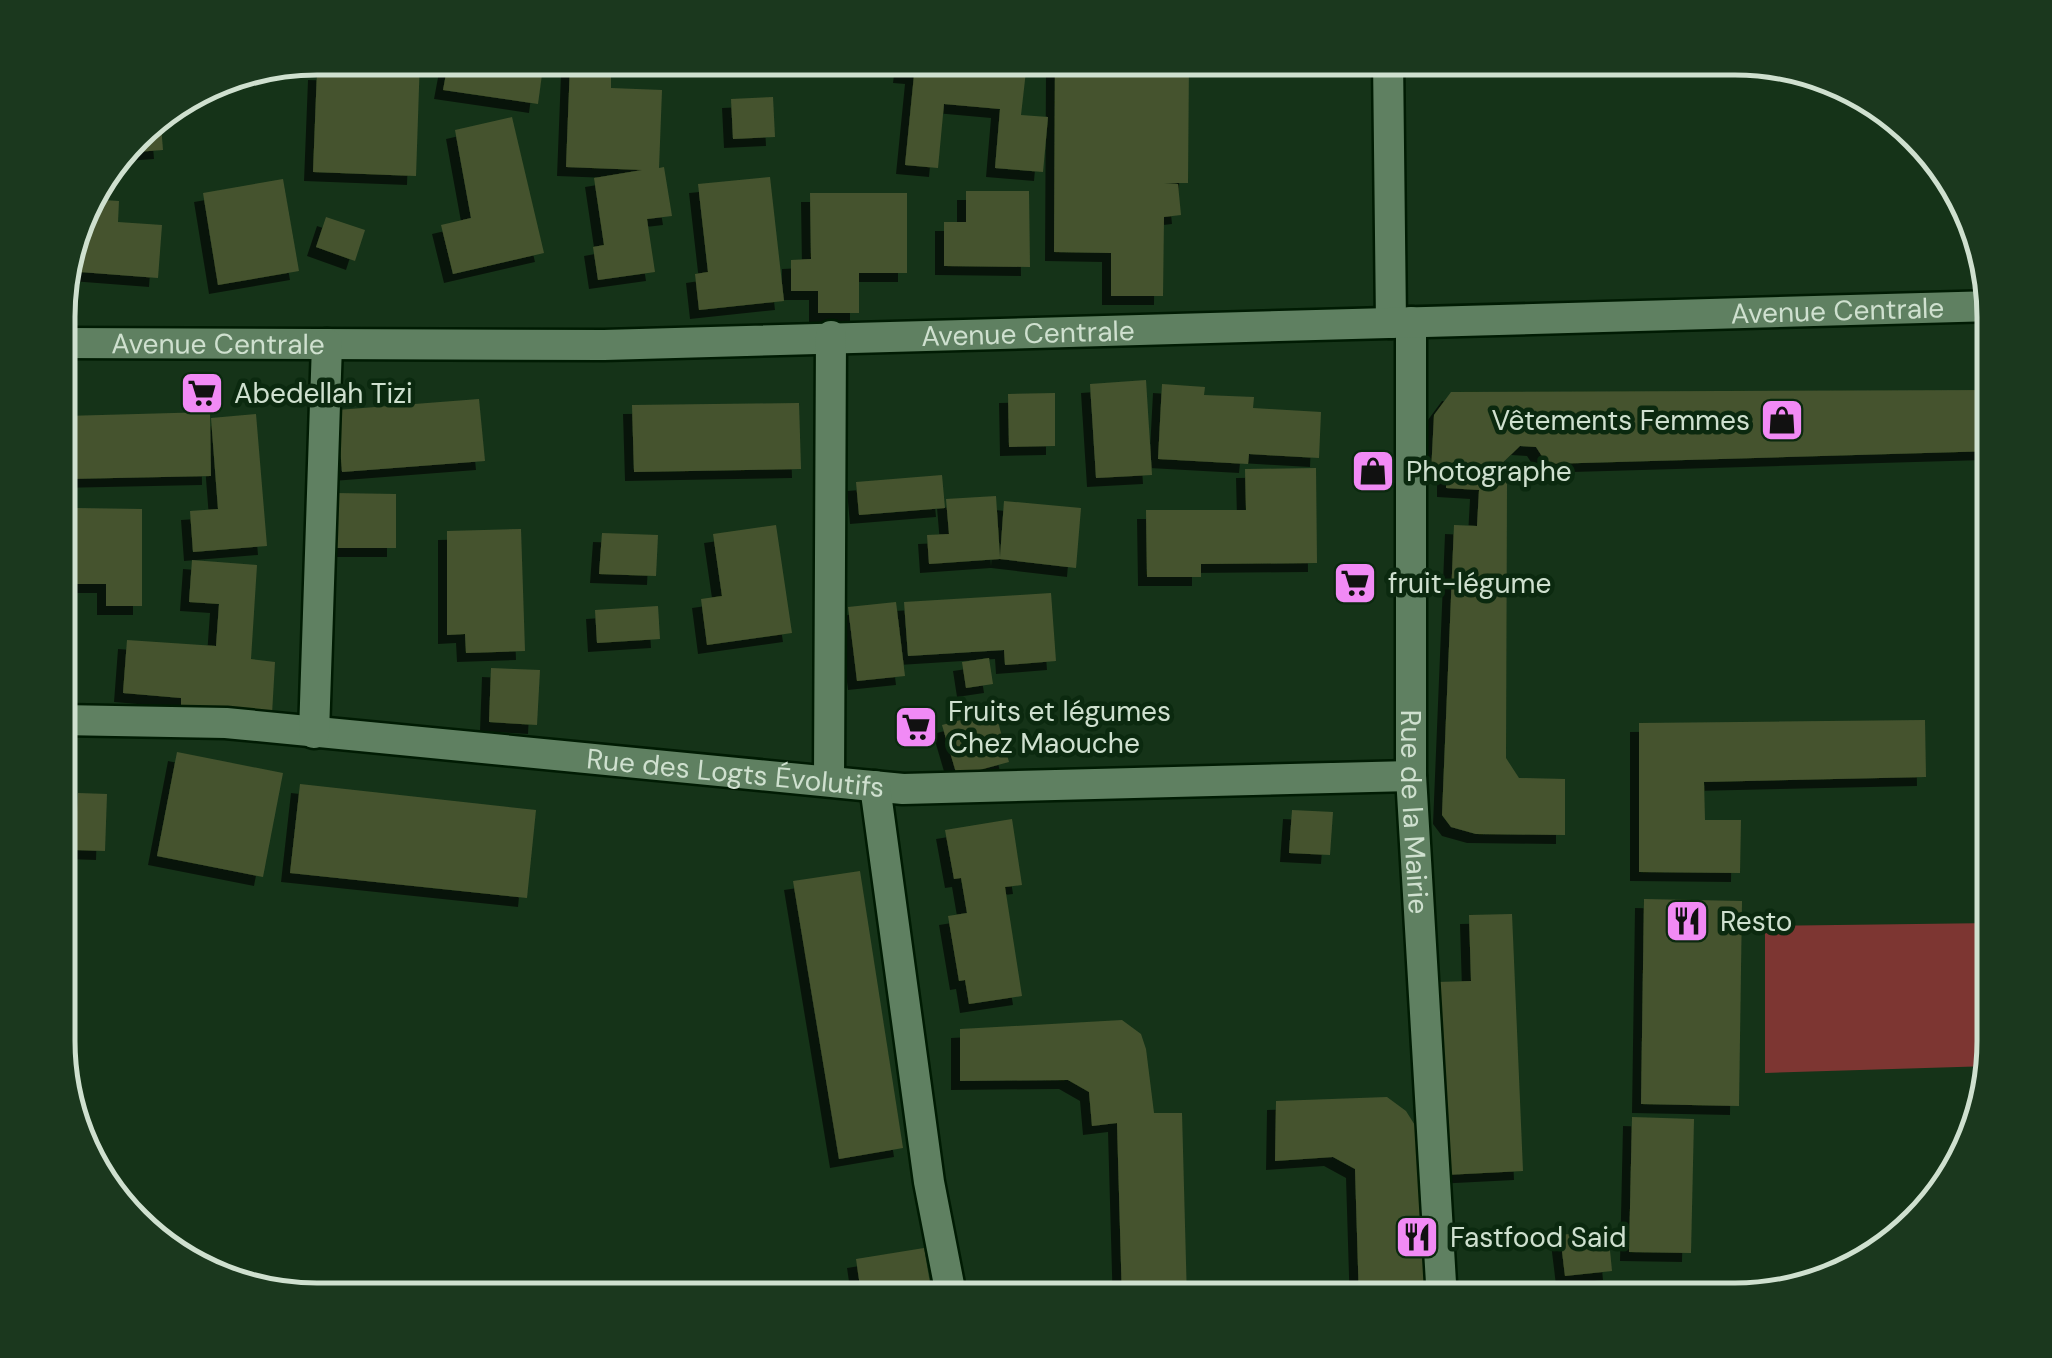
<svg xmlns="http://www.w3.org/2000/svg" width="2052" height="1358" font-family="'DM Sans',sans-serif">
<defs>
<filter id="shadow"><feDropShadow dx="-9" dy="9" stdDeviation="0" flood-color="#0009"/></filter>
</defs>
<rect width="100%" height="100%" fill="#153318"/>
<g fill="#7d3632">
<path d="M 1984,563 L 1994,563 L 1994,846 L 1982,846 Z"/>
<path d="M 1994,923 L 1991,1066 L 1765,1073 L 1765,926 Z"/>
</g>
<g fill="#45532e" filter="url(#shadow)">
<path d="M 357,58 L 420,58 L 416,176 L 313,172 L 317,71 L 357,72 Z"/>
<path d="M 449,58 L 543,67 L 538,104 L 443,90 Z"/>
<path d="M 904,58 L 992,58 L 991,68 L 1026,71 L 1021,115 L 1048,117 L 1043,172 L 995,168 L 1000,109 L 944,104 L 938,168 L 905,165 L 914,75 L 902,74 Z"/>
<path d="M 1055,58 L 1189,58 L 1188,183 L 1164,183 L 1178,184 L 1181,215 L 1164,217 L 1163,296 L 1111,296 L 1111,253 L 1054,252 Z"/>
<path d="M 570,65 L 611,67 L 611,88 L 662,90 L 659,168 L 664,167 L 672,216 L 647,219 L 655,272 L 598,280 L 593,247 L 604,245 L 594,178 L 642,170 L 566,167 Z"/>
<path d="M 773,97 L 775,137 L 733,139 L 731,99 Z"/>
<path d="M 160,113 L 163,150 L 122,153 L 145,122 Z"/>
<path d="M 512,117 L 544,253 L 453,274 L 441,225 L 471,218 L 455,130 Z"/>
<path d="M 770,177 L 784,301 L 699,310 L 695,274 L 708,272 L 698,184 Z"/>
<path d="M 283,179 L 299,271 L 218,285 L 203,193 Z"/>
<path d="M 966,191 L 1029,191 L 1030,267 L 944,266 L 944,222 L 966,222 Z"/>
<path d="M 810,193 L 907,193 L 907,273 L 859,273 L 859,313 L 818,313 L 818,291 L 791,291 L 791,260 L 811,259 Z"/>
<path d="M 87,199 L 119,201 L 118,222 L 162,225 L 158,278 L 80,272 L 84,226 L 77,226 Z"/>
<path d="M 326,217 L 365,230 L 355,261 L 316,247 Z"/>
<path d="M 1146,380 L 1152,475 L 1096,478 L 1090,384 Z"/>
<path d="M 1162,384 L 1205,387 L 1204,395 L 1254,397 L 1253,408 L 1321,412 L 1319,458 L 1249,454 L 1248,464 L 1158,459 Z"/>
<path d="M 1994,390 L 1994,451 L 1547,464 L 1536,447 L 1520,446 L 1494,471 L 1507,484 L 1506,758 L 1519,778 L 1565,779 L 1565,835 L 1476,834 L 1451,827 L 1442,815 L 1454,525 L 1477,526 L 1479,490 L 1446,488 L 1446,474 L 1431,473 L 1434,415 L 1451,392 Z"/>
<path d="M 1055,393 L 1055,446 L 1009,447 L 1008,394 Z"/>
<path d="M 479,399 L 485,461 L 342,472 L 337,410 Z"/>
<path d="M 799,403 L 801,469 L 634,472 L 632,405 Z"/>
<path d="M 210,412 L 211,476 L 67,479 L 65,416 Z"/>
<path d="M 256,414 L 267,546 L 193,552 L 190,511 L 218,509 L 211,418 Z"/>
<path d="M 1316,468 L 1317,563 L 1201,564 L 1201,577 L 1147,577 L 1146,510 L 1246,510 L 1245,469 Z"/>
<path d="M 942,475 L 945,508 L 859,515 L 856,482 Z"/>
<path d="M 334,493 L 396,494 L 396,548 L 335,548 Z"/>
<path d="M 996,496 L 1000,557 L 1004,501 L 1081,508 L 1076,568 L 1000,559 L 929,564 L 927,535 L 949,534 L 946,499 Z"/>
<path d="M 75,508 L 142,509 L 142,606 L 106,606 L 106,584 L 75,584 Z"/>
<path d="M 776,525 L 792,633 L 707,645 L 701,599 L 722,596 L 713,534 Z"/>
<path d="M 521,529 L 525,651 L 466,653 L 465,634 L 447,635 L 447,531 Z"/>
<path d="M 602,533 L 658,535 L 656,576 L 599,574 Z"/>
<path d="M 192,560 L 257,565 L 251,659 L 275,662 L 272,714 L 181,707 L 181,698 L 123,693 L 127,640 L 216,646 L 219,604 L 189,602 Z"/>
<path d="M 1051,593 L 1056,661 L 1005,665 L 1004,650 L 908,656 L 904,602 Z"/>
<path d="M 896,602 L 905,676 L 857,681 L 848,607 Z"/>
<path d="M 658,606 L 660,639 L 597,643 L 595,610 Z"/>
<path d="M 989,658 L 993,684 L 966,688 L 962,662 Z"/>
<path d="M 491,668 L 540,670 L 537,725 L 489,722 Z"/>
<path d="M 995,711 L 1009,762 L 957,776 L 942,725 Z"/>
<path d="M 1925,720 L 1926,777 L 1704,782 L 1705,820 L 1741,820 L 1740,873 L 1639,872 L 1639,723 Z"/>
<path d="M 177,752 L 283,773 L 263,877 L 157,856 Z"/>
<path d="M 300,784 L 536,810 L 527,898 L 290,873 Z"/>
<path d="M 78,793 L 107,794 L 105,851 L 75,850 Z"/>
<path d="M 1292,810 L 1333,812 L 1330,855 L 1289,853 Z"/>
<path d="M 1012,819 L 1022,885 L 1005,887 L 1022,996 L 969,1004 L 965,980 L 959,981 L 948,916 L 967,913 L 961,878 L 954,879 L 945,830 Z"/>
<path d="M 860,871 L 903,1148 L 839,1159 L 793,881 Z"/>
<path d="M 1644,899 L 1742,901 L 1739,1106 L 1641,1104 Z"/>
<path d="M 1512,914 L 1523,1171 L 1445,1175 L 1437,982 L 1471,981 L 1469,915 Z"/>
<path d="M 1122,1020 L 1141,1034 L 1146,1049 L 1154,1113 L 1182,1113 L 1187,1300 L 1122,1300 L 1117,1123 L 1092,1126 L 1089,1092 L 1068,1080 L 960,1081 L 960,1029 Z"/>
<path d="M 1387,1097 L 1406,1111 L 1423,1138 L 1427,1300 L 1359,1300 L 1355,1169 L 1333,1157 L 1275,1161 L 1276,1101 Z"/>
<path d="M 1632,1117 L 1694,1119 L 1691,1253 L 1629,1252 Z"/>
<path d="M 1608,1230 L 1612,1271 L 1565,1276 L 1560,1235 Z"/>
<path d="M 924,1248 L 933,1300 L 862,1300 L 856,1259 Z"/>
<path d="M 1735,1286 L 1794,1286 L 1794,1287 L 1735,1300 Z"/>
</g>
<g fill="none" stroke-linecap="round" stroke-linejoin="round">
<g stroke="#001b03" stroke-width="35">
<g id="minor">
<path d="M 1388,58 L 1391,323"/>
<path id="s1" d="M 1411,322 L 1411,776 L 1442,1300"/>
<path id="s2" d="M 60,343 L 604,345 L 1994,306"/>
<path id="s3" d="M 60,720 L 226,723 L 903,789 L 1411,776"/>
<path d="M 314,733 L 327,344"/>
<path d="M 829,780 L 831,336"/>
<path d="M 875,786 L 929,1182 L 952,1300"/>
</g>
</g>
<use href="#minor" stroke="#5f8061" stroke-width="30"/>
</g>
<defs>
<g id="supermarket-square" transform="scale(2.25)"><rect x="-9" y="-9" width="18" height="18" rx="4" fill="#f18af5" stroke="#0b290f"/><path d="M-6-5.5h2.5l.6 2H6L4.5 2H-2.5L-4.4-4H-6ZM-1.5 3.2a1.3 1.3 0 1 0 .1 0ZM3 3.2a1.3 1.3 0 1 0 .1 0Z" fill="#111"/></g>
<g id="shop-square" transform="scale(2.25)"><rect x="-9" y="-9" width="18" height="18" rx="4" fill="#f18af5" stroke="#0b290f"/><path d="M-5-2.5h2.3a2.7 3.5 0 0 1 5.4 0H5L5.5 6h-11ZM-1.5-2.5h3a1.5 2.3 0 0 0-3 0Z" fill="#111"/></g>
<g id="restaurant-square" transform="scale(2.25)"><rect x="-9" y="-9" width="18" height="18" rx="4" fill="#f18af5" stroke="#0b290f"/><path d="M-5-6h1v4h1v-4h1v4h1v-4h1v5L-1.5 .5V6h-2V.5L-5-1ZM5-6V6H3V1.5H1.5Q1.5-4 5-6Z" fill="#111"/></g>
</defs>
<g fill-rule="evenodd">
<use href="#supermarket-square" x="202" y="393"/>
<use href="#shop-square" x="1782" y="420"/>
<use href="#shop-square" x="1373" y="471"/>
<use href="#supermarket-square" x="1355" y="583"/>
<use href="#supermarket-square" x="916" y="727"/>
<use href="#restaurant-square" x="1687" y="921"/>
<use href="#restaurant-square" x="1417" y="1237"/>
</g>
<g text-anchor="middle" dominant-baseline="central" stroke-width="9" stroke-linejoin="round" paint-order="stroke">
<g font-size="28" fill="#cfe0cf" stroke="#0b290f">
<text stroke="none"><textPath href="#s2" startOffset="1778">Avenue Centrale</textPath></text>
<text stroke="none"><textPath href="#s2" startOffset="968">Avenue Centrale</textPath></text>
<text stroke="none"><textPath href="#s2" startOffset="158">Avenue Centrale</textPath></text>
<text stroke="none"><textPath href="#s3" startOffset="678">Rue des Logts Évolutifs</textPath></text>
<text stroke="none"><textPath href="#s1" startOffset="490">Rue de la Mairie</textPath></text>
</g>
<g font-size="28" fill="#cfe0cf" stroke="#0b290f" text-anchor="start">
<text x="234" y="393">Abedellah Tizi</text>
<text x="1750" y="420" text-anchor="end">Vêtements Femmes</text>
<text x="1406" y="471">Photographe</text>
<text x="1388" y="583">fruit-légume</text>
<text x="948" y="711">Fruits et légumes<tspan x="948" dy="32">Chez Maouche</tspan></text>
<text x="1720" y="921">Resto</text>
<text x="1450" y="1237">Fastfood Said</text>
</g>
</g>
<path d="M0 0H2052V1358H0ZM317 75H1735A242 242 0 0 1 1977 317V1041A242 242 0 0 1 1735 1283H317A242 242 0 0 1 75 1041V317A242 242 0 0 1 317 75Z" fill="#1b381e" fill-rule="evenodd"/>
<path fill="none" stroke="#cfe0cf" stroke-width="5" d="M317 75H1735A242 242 0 0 1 1977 317V1041A242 242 0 0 1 1735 1283H317A242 242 0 0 1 75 1041V317A242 242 0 0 1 317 75Z"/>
</svg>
